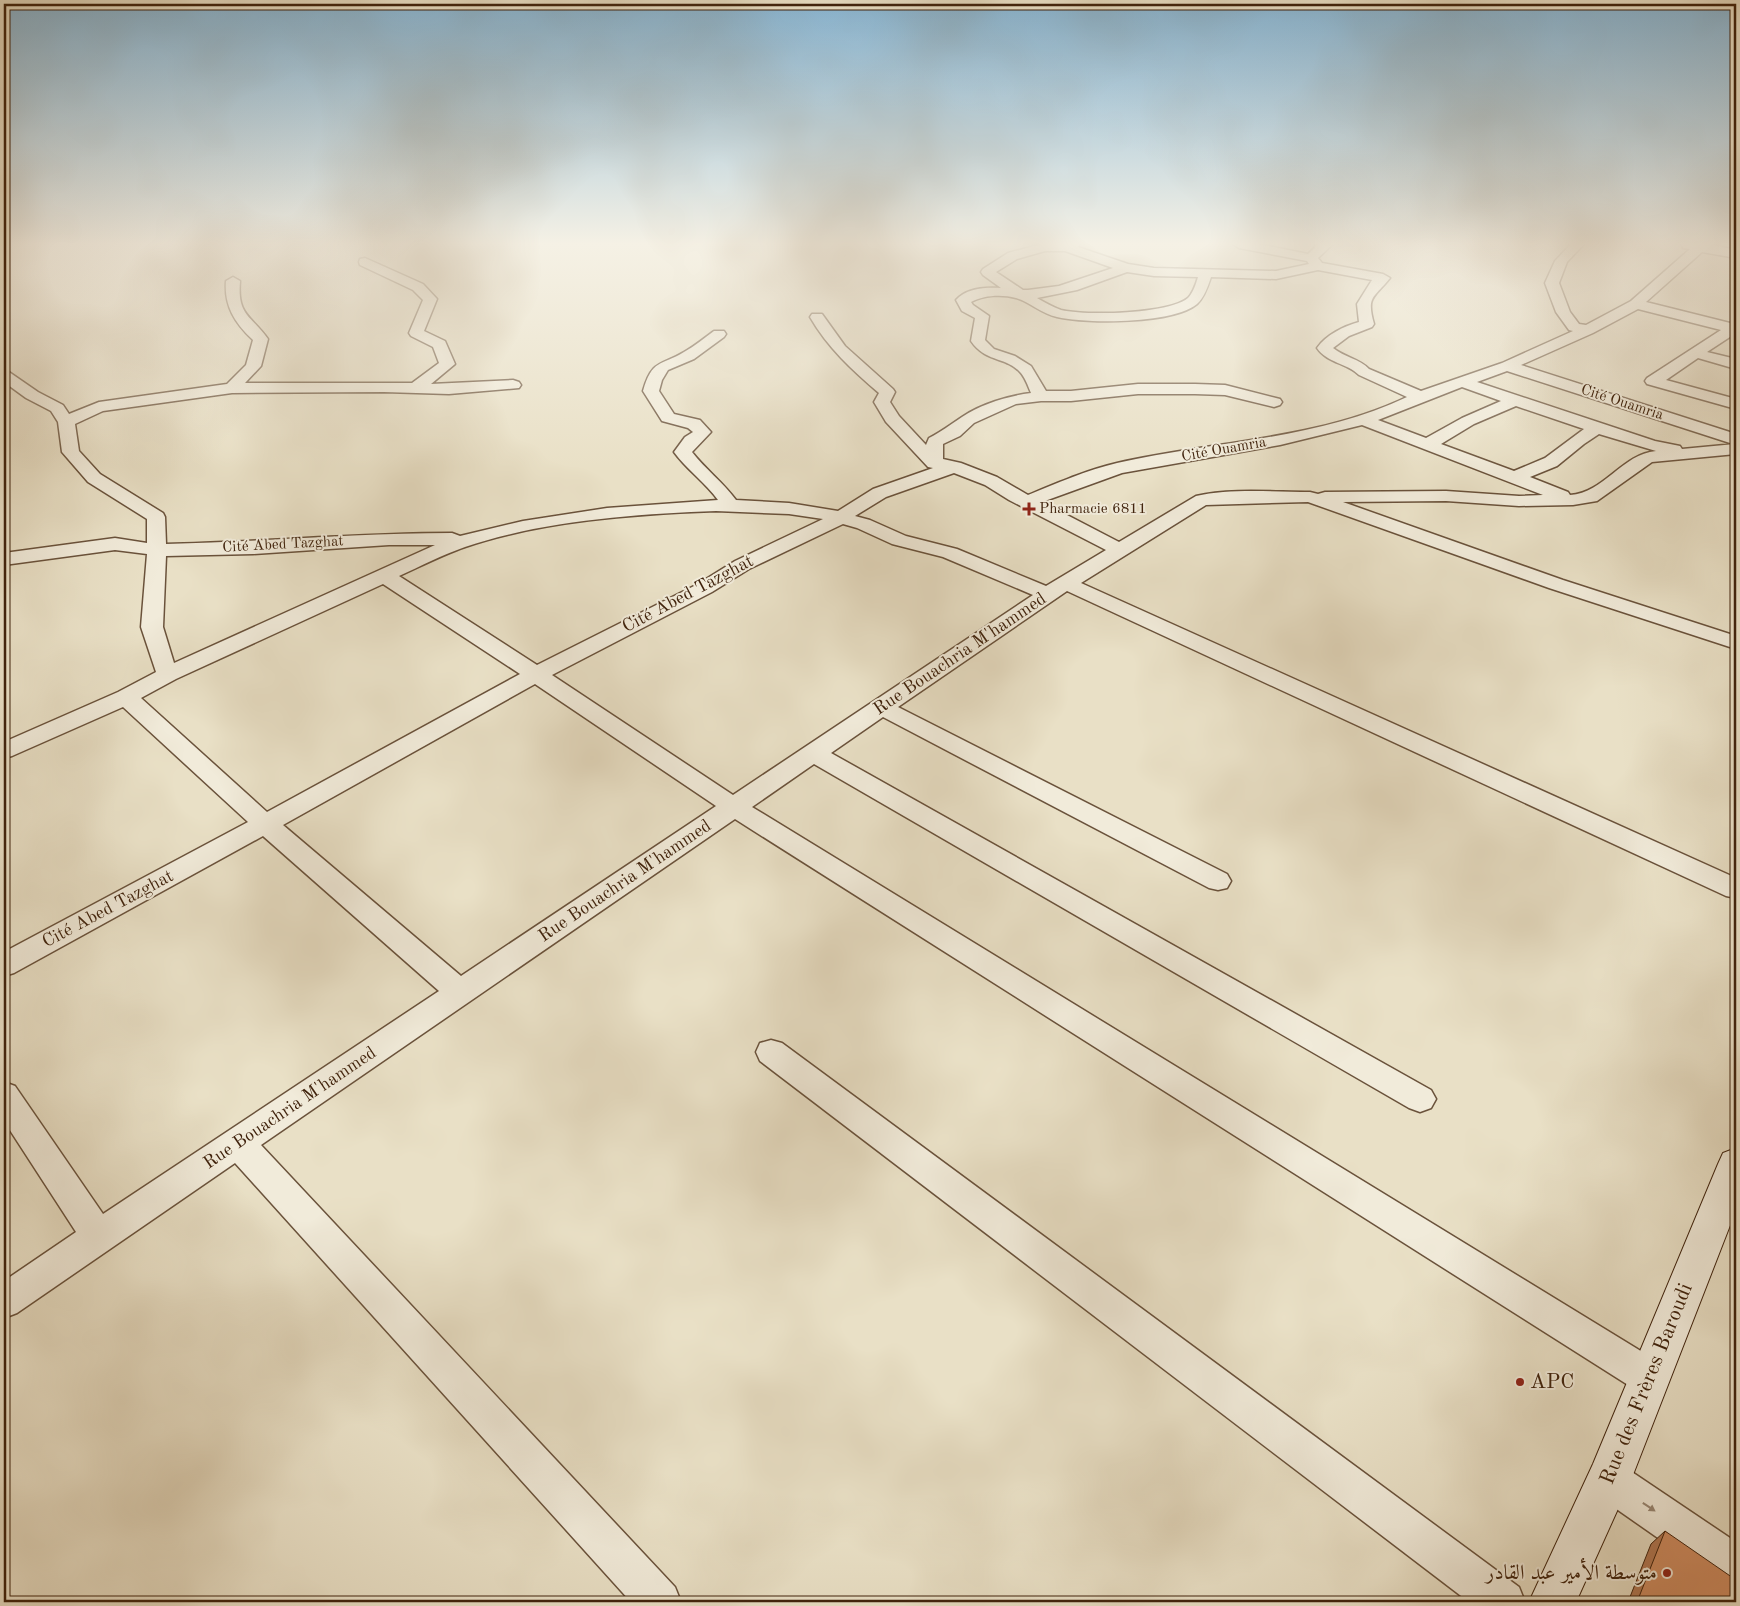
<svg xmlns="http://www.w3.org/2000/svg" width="1740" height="1606" font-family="'Old Standard TT',Amiri,serif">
<rect width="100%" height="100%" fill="#e9e0c6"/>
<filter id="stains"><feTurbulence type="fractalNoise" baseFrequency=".004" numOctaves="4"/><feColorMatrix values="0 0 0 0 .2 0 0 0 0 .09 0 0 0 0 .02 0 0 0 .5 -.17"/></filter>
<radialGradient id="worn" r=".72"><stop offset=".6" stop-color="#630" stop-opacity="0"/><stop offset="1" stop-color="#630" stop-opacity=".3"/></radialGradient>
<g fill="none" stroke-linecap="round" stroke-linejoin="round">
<g stroke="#6a523b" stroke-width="3">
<g id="street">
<path d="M 1042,244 L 1079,244 L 1078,247 L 1128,264 L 1154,268 L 1276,271 L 1309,264 L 1307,261 L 1239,248 L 1233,244 L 1259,244 L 1308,254 L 1318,244 L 1333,244 L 1318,258 L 1322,263 L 1383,274 L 1390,278 C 1374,298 1366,296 1374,324 L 1372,327 L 1349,336 L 1333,348 C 1344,357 1360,359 1369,369 L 1421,391 L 1502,363 L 1573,331 L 1569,330 L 1556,312 L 1545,283 L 1555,261 L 1571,244 L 1584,244 L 1567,262 L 1559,283 L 1570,312 L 1579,324 L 1586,325 L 1631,301 L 1690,249 L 1683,248 L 1681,244 L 1709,244 L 1736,250 L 1736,258 L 1702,252 L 1646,302 L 1730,323 L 1736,322 L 1736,333 L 1707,352 L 1736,359 L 1736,369 L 1698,358 L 1666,380 L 1736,399 L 1736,409 L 1647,384 L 1645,381 L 1647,378 L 1721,330 L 1638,309 L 1593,333 L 1521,365 L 1736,434 L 1736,454 L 1652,462 L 1597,501 L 1573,505 L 1519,506 L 1446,501 L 1343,502 L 1563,580 L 1736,636 L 1736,649 L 1549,588 L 1308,502 L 1206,505 L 1081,583 L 1736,878 L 1736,898 L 1726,896 L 1067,591 L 898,707 L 1227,874 L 1231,881 L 1227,888 L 1218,890 L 1209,888 L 883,717 L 831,753 L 1431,1090 L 1436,1099 L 1431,1108 L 1420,1112 L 1409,1108 L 814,764 L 752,807 L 1662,1364 L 1668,1377 L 1662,1390 L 1649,1396 L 1636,1390 L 735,819 L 261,1145 L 675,1587 L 681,1602 L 631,1602 L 235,1163 L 17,1313 L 4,1318 L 4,1281 L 76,1232 L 4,1121 L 4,1082 L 15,1086 L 103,1214 L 439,991 L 263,836 L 14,973 L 4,976 L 4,952 L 248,822 L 123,707 L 12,756 L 4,758 L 4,742 L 118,692 L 156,672 L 141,627 L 147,554 L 115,550 L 4,565 L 4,553 L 115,538 L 147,543 L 147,519 L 88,482 L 62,452 L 58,422 L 51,411 L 26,398 L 4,382 L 4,370 L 9,372 L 38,392 L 63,405 L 69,414 L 99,402 L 227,384 L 246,365 L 253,340 C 235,323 224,306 226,281 L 233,277 L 240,281 C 237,316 251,315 268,339 L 261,366 L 245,383 L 412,383 L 439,363 L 433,347 L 411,336 L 409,333 L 423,300 L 413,290 L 360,265 L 359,262 L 360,259 L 365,258 L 423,284 L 437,299 L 424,331 L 445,341 L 455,364 L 431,384 L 513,380 L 519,382 L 521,385 L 519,388 L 449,394 L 384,392 L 232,393 L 103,411 L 75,424 L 79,451 L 100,474 L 163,513 L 165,517 L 166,544 C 262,542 357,533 452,533 L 460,536 L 523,521 L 607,508 L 718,500 C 705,482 687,470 674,452 L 685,437 L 693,432 L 688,428 L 662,421 L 643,391 C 652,359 661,366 684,352 C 695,346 704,338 714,331 L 724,331 L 726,334 L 724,337 L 694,359 L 668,370 L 662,380 L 659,391 L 674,414 L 700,420 L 711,432 L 692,452 C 706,470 722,481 736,500 L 789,503 L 838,511 L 873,489 L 933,468 L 928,467 L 886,422 L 874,402 L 879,393 C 852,370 828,348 810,317 L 812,314 L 822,314 L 845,346 L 893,389 L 895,392 L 890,402 L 899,416 L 926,445 L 929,438 C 941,432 950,425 962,417 C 981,404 1008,396 1031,393 C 1028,386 1025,377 1020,372 C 1005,356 986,363 971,341 L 975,318 L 962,311 L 956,300 C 966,288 987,287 1001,288 L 983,275 L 981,272 L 983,269 L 1008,253 ZM 1045,251 L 1065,251 L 1113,268 L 1059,286 L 1028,290 L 1023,290 L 996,272 L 1017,259 ZM 1318,270 L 1372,280 L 1357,304 L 1359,322 C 1344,326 1326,335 1317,348 C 1327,363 1347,363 1359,375 L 1407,397 C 1317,440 1213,441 1117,463 C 1087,470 1057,483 1028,495 L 997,477 L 961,463 L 943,459 L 943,444 L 960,436 L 974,423 L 1016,404 L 1041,401 L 1071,401 L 1138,394 L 1195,394 L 1225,395 L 1274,407 L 1280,405 L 1282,402 L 1280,399 L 1225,385 L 1195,384 L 1138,384 L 1071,391 L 1046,391 L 1031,366 L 1015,356 L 994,349 L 985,340 L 989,316 L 973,305 L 971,302 C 984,295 1002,294 1016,298 C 1030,302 1042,314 1057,317 C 1087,324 1173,324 1197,304 C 1204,298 1208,286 1211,277 L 1276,279 ZM 1127,272 L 1154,276 L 1198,277 C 1196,284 1193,293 1188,298 C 1169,314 1086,316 1061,310 C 1053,307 1044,302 1037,298 L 1077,290 ZM 1507,371 L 1730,443 L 1735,444 L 1682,449 L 1680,446 L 1655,441 L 1477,382 ZM 1462,387 L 1501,401 L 1462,418 L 1426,438 L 1378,420 ZM 1516,406 L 1584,429 L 1545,458 L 1514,471 L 1441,444 L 1474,424 ZM 1362,425 L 1543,495 L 1519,496 L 1446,491 L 1325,492 L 1318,494 L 1310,492 C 1274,492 1230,488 1196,496 L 1119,542 L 1042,502 L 1122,473 L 1280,445 ZM 1599,434 L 1656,451 C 1622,454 1604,493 1570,495 L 1568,492 L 1530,477 L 1557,466 L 1584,444 ZM 954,473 L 985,485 L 1009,500 L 1106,550 L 1046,586 L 957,549 L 906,536 L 870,520 L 855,516 L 886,497 ZM 716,511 L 789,514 L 823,519 L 735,561 L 698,584 L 537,665 L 399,576 C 421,566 442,555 465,547 C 541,521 635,514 716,511 ZM 843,524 L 857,528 L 892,544 L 943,557 L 1033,595 L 733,795 L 552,675 L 712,592 L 749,569 ZM 389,545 L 435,545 L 174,663 L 163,627 L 166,556 L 253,554 ZM 383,584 L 520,674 L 267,812 L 141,698 L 176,679 ZM 535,684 L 716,806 L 461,976 L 283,825 Z"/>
<path d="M 771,1040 L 782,1043 L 1519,1587 L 1525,1602 L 1469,1602 L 760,1061 L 756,1052 L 760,1043 Z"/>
<path d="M 1609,1460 L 1623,1466 L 1736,1542 L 1736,1588 L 1721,1582 L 1595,1494 L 1589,1480 L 1595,1466 Z"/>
</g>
</g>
<g stroke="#40230d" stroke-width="2">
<path id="secondary" d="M 1736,1148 L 1736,1210 L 1631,1480 L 1576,1602 L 1529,1602 L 1593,1464 L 1718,1164 L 1723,1153 Z"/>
</g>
<use href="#street" fill="#f1ebda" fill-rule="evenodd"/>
<use href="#secondary" fill="#f1ebda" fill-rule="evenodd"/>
</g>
<path fill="#b27853" stroke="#40230d" d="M 1665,1531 L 1736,1602 L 1628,1602 L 1651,1544 Z"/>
<path fill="#cf8c61" stroke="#40230d" d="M 1665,1531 L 1736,1580 L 1736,1602 L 1637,1602 Z"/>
<defs><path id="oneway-solid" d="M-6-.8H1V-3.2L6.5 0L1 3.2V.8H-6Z" transform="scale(1.25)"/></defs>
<use fill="#988774" href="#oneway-solid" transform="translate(1649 1507) rotate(34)"/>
<linearGradient id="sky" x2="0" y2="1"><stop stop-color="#88b7d6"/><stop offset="0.52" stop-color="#f5f1e5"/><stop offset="1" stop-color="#f5f1e5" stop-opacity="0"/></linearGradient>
<rect width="1740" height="469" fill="url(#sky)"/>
<g fill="#8f2418" stroke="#f1ebda" stroke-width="2">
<path d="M1026.5 501.5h5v5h5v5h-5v5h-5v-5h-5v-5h5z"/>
<circle cx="1520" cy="1382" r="5"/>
<circle cx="1667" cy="1573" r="5"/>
</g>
<g text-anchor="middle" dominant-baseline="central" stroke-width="4" stroke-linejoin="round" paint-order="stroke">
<g font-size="15" fill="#40230d" stroke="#f1ebda">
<text transform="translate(1622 403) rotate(18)">Cité Ouamria</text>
<text transform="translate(1224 450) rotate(-10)">Cité Ouamria</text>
<text transform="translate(283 545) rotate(-3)">Cité Abed Tazghat</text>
</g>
<g font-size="15" fill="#40230d" stroke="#f1ebda" text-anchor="start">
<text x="1039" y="509">Pharmacie 6811</text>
</g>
<g font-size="18" fill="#40230d" stroke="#f1ebda">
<text transform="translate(688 594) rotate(-28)">Cité Abed Tazghat</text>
<text transform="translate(960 654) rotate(-34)">Rue Bouachria M'hammed</text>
<text transform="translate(625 881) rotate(-34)">Rue Bouachria M'hammed</text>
<text transform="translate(108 909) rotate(-28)">Cité Abed Tazghat</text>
<text transform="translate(290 1108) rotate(-34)">Rue Bouachria M'hammed</text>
</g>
<g font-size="21" fill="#40230d" stroke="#f1ebda" text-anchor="start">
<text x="1530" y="1382">APC</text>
<text x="1657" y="1573" text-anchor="end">متوسطة الأمير عبد القادر</text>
</g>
<g font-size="21" fill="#40230d" stroke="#f1ebda">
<text transform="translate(1647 1384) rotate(-68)">Rue des Frères Baroudi</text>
</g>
</g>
<rect width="1740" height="1606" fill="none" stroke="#e9e0c6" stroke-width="20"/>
<rect x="5" y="5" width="1730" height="1596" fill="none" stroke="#40230d" stroke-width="2.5"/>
<rect x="10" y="10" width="1720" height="1586" fill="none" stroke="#40230d"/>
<rect width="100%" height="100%" filter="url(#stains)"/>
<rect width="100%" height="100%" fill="url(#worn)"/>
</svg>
